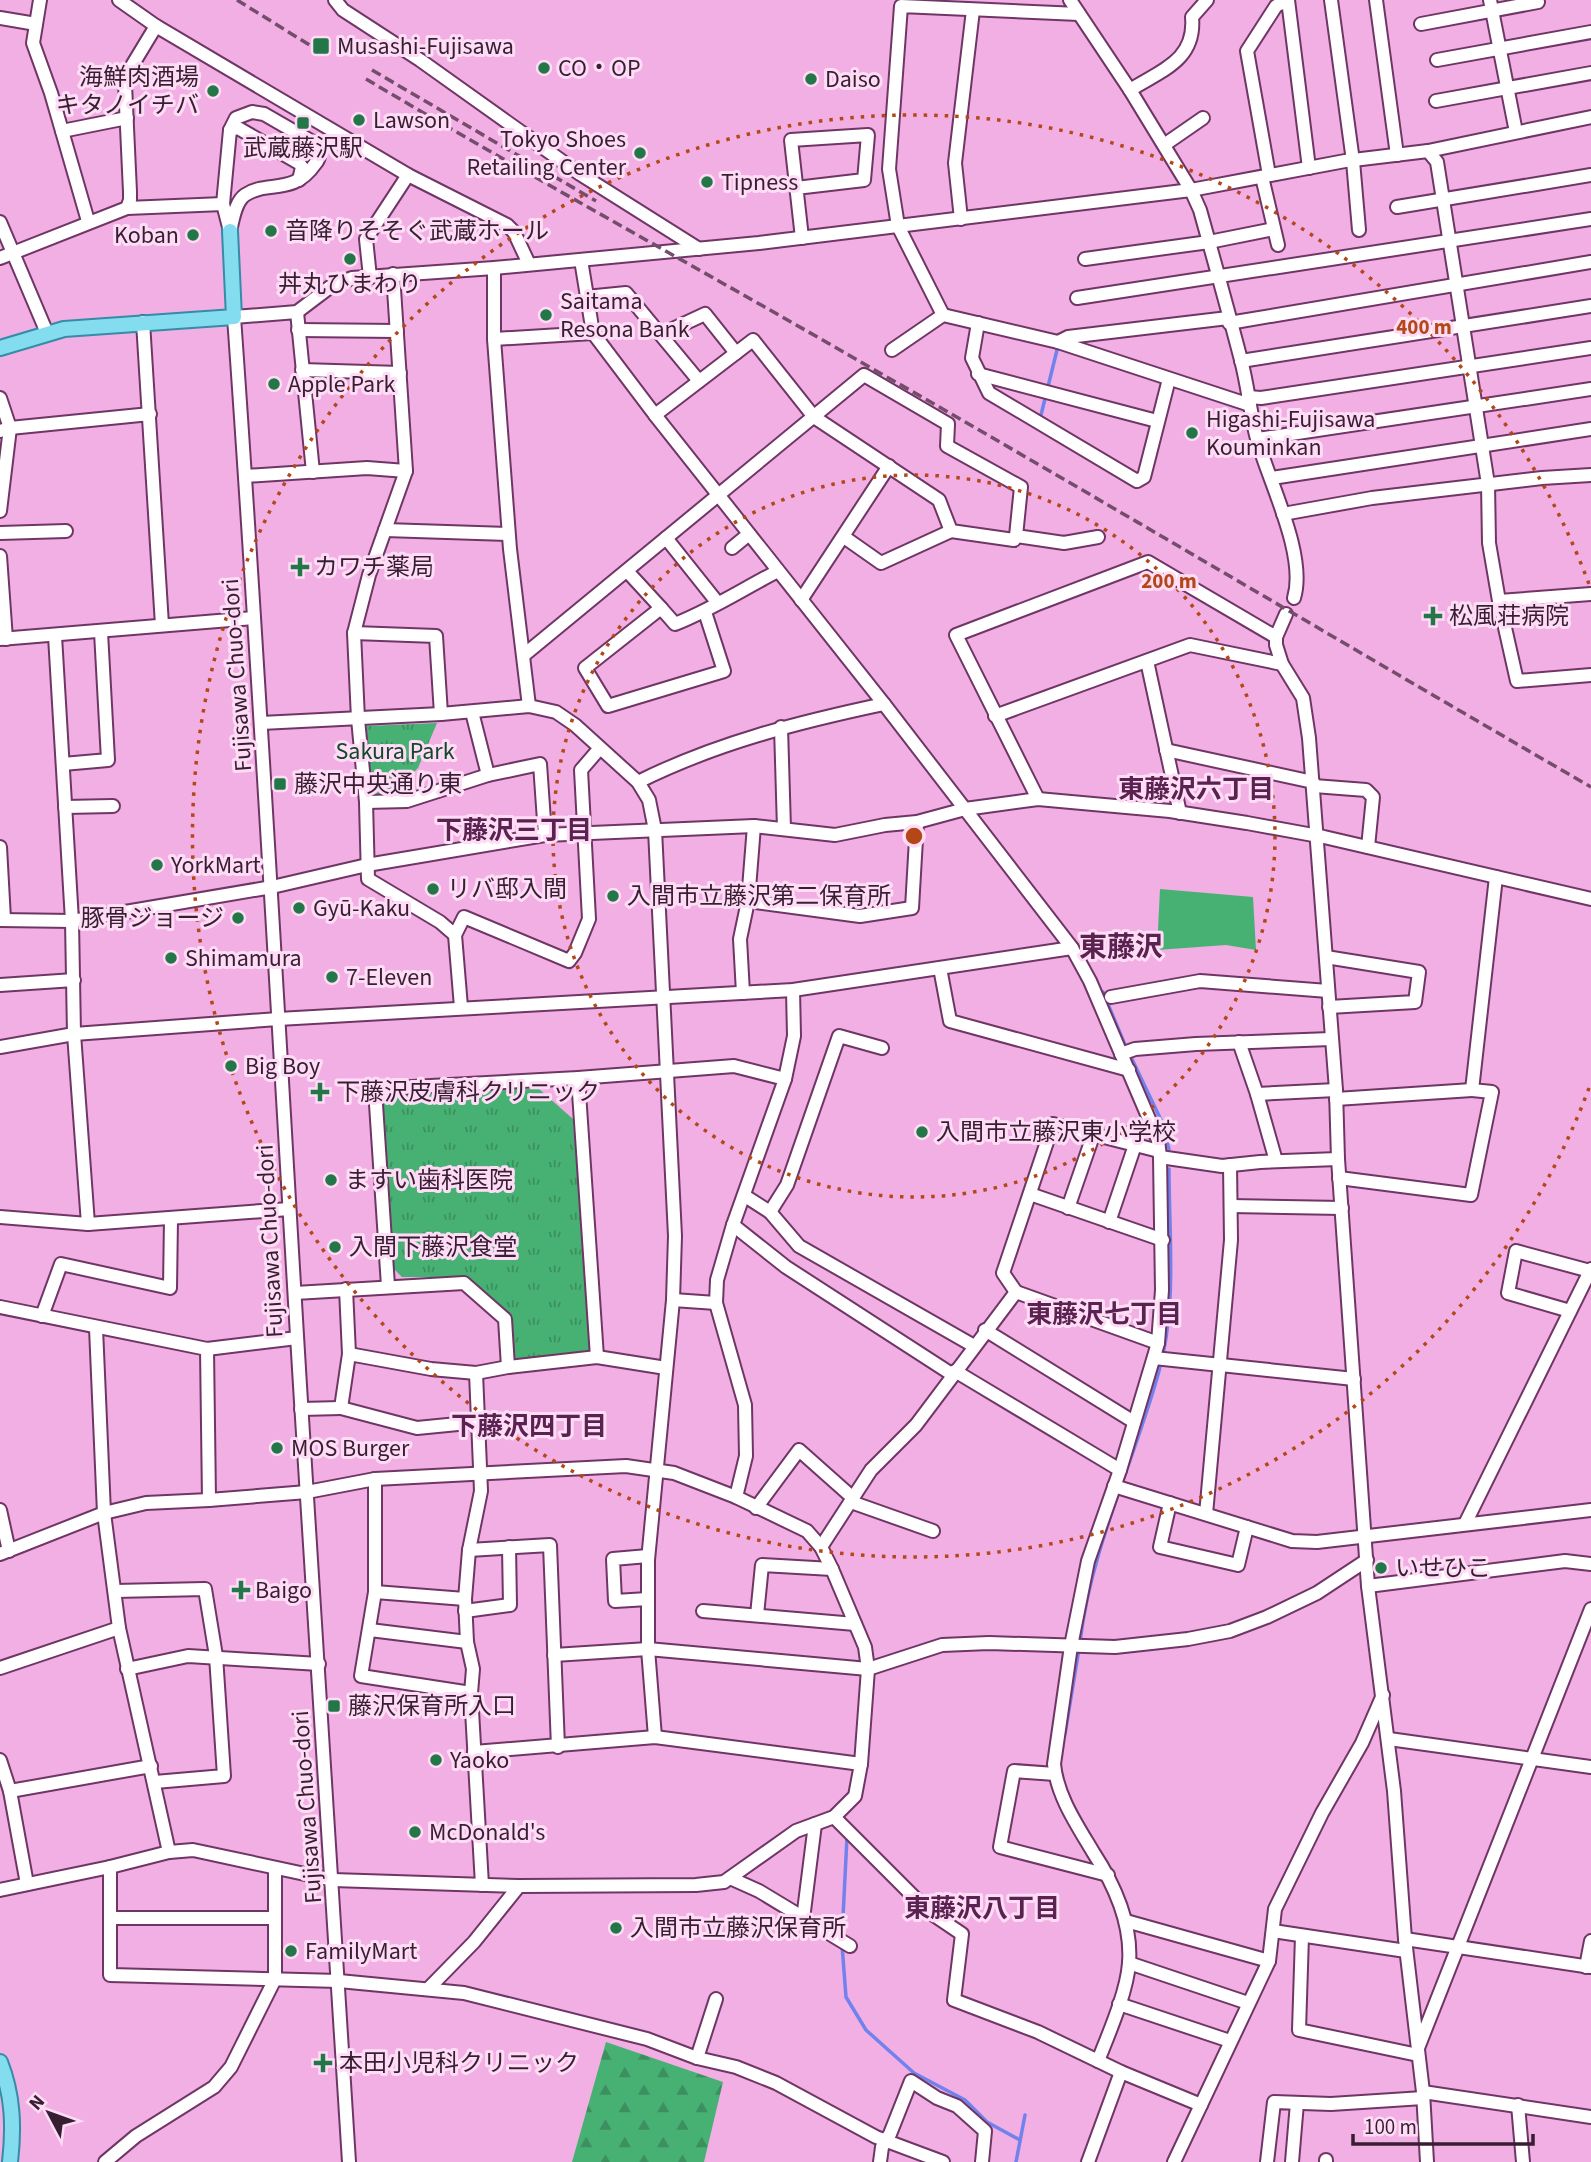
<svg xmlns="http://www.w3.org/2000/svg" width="1591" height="2162" font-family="'Source Sans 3','Noto Sans JP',sans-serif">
<defs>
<pattern id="forest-firs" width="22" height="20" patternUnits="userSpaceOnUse" patternTransform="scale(1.75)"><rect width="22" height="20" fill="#47b173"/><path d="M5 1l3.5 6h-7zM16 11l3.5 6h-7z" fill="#3c8f5f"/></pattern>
<pattern id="park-tufts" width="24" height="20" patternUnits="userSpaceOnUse" patternTransform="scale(1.75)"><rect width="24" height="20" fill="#47b173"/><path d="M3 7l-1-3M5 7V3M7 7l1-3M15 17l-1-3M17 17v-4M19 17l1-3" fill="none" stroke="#3c8f5f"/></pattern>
</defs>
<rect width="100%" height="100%" fill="#f1afe3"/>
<path fill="#47b173" d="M 1160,889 L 1253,897 L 1256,950 L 1226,945 L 1157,950 Z"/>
<path fill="url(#forest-firs)" d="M 606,2042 L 723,2082 L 704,2162 L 572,2162 Z"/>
<g fill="url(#park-tufts)">
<path d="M 437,723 L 418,768 L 388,798 L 366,802 L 367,726 Z"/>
<path d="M 539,1089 L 573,1119 L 591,1347 L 583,1358 L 518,1362 L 513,1357 L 510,1319 L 465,1277 L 402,1277 L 393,1268 L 392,1235 L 385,1232 L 378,1095 L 391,1090 Z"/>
</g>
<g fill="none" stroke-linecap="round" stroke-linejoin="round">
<g stroke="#7282ed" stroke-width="3.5">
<path d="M 1040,419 L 1057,350"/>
<path d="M 1103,992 L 1125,1045"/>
<path d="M 1131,1057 L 1161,1120 L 1169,1149"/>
<path d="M 1080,1642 C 1091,1548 1134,1462 1159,1371 C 1177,1306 1169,1236 1169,1169"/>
<path d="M 1065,1734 L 1079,1649"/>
<path d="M 842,1937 L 847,1837"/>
<path d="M 842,1945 L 846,1997 L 866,2030 L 914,2073 L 965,2100 L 987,2122 L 1020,2140"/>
<path d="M 1016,2162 L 1025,2115"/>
</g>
<g stroke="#6f3665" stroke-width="16">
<g id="minor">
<path d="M 40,0 L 33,43 L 51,93 L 88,221"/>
<path d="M 119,0 L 156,26 L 408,175"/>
<path d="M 335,0 L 343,10 L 420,60 L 580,174 L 699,249"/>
<path d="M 1070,0 L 1130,90 L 1191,190 L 1200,210 C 1214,260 1228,310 1241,360 C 1248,386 1250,413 1257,439 C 1269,482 1307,555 1294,598"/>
<path d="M 1331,0 L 1353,161 L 1359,230"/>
<path d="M 1376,0 L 1397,155"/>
<path d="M 1490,0 L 1516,132"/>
<path d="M 0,18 L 36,24"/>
<path d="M 1421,24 L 1538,2"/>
<path d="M 1437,60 L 1591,32"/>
<path d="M 1130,90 C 1162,70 1196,60 1192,17 L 1207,0"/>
<path d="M 1436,101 L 1591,73"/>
<path d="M 252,112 L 264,114 L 316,144 C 320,152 321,157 315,164 C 293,196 267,180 245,195 C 235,202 233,220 230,231 L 223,204 L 230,130 L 236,118 Z"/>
<path d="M 230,130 L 238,128 L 299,163 L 302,167 L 299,180"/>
<path d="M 62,131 L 127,118"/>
<path d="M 1164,145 L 1203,118"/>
<path d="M 1428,151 L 1437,162 L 1488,484 L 1489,543 L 1499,601 L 1517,681 L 1591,675"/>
<path d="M 1269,175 L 1247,51 L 1276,6 L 1288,0 L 1309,168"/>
<path d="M 1262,177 L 1278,245"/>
<path d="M 796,188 L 864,180 L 868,135 L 791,140 L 802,238"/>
<path d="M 1397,207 L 1591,175"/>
<path d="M 127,208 L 223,204"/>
<path d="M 961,219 L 955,163 L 973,10"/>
<path d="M 0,222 L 47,333"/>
<path d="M 0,258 L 127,208 L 130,200 L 130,192 L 125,84 L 133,64 L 156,26"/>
<path d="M 1085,259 L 1209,242 L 1274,229"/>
<path d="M 581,260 L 593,333 L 655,415 L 884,704 L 1072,948 L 1090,981 L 1158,1140 L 1160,1157 L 1162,1290 L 1158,1343 L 1120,1470 L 1088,1561 L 1071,1646 L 1054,1764 C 1057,1796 1077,1825 1093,1852 C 1114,1884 1132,1924 1129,1963 C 1127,1992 1109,2033 1098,2061"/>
<path d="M 494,268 L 494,339 L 593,333"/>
<path d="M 393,274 L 406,471 L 369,575 L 354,633 L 358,719 L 366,802 L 368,879 L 440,922 L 455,935"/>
<path d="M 370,277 L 366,239 L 408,175 L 507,225 L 514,232 L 529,264"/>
<path d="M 586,297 L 626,293 L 699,381"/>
<path d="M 1077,298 L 1591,219"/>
<path d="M 297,312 L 313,472"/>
<path d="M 943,315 L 898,226 L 889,169 L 901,6 L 1079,14"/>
<path d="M 143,322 L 162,625"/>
<path d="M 978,323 L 972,358 L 989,393 L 1137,481 L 1144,477 L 1169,379"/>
<path d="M 1229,323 L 1591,262"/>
<path d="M 298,330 L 397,331"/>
<path d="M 662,334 L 705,314 L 736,353"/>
<path d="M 494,339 L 510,549 L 529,706"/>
<path d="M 1058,342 L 1068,337 L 1228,318"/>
<path d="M 892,350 L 943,315 L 1058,342 L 1250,405"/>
<path d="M 1241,361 L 1591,306"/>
<path d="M 302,370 L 400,373"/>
<path d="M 978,374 L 1157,421"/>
<path d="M 1248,397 L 1261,398 L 1591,348"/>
<path d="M 0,398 L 10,428 L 0,511"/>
<path d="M 0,431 L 10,428 L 150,414"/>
<path d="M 1258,439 L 1591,389"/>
<path d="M 245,476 L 367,468 L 406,471"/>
<path d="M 1272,478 L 1591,429"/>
<path d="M 1283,514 L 1372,498 L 1542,478 L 1591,475"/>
<path d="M 385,530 L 508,534"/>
<path d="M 0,533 L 66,531"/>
<path d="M 1016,536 L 1064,543 L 1098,537"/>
<path d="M 844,537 L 881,563 L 951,531"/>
<path d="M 666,538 L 717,602"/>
<path d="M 732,548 L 749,534"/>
<path d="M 0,556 L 6,639"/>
<path d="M 627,571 L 661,608"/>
<path d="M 801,600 L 889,466"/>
<path d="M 1499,601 L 1591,594"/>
<path d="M 705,612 L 724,671 L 608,706 L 585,668 L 661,608 L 675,624 C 711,610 743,589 778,571"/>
<path d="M 1286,614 L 1276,637 L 1276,645 L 1282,664 L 1303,698 L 1309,738 L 1336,1090 L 1338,1159 L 1368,1586 L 1394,1791 L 1405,1939 L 1423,2092 L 1427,2162"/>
<path d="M 354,633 L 436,636 L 441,714"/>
<path d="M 55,636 L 72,921 L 74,1034 L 88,1224"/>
<path d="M 0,639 L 254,618"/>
<path d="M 524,655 L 864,375 L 948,424 L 947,446 L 1021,487 L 1016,536 L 1014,540 L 951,531 L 939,500 L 814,417 L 753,340 L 655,415"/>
<path d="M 1147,661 L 1180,813"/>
<path d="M 472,712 L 488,775"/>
<path d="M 995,716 L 1190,645 L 1282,664"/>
<path d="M 261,723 L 441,714 L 529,706 L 556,712 L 575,725 L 638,782 L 649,800 L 655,830 L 675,1236 L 673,1300 L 648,1560 L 648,1649 L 655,1737"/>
<path d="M 781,727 L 784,829"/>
<path d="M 1166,750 L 1313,782"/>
<path d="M 63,764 L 108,760 L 101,632"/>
<path d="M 638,782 C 716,743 799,722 884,704"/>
<path d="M 1314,786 L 1366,790 L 1373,797 L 1368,847"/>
<path d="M 1038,799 L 956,635 L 1148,562 L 1276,637"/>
<path d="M 366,802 L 407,801 L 488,775 L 540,764 L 545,835"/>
<path d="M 65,807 L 113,806"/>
<path d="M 0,847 L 4,919"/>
<path d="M 748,901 L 860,916 L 912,908 L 917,822"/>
<path d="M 0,920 L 72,921 L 272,887 L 367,865 L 545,835 L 754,826 L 835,835 L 885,825 L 917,822 L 965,809 L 1038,799 L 1170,811 L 1247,823 L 1324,837 L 1591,899"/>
<path d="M 1326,957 L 1419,972 L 1415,1002 L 1329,1007"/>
<path d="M 940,968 L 950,1021 L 1129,1070"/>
<path d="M 0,985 L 74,980"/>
<path d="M 743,993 L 740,939 L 748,901 L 754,826"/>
<path d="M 1111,997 L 1200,981 L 1328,991"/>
<path d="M 461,1007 L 455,935 L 464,917 L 569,961 L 575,953 L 589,919 L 581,770 L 600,748"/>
<path d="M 1239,1042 L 1257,1094 L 1276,1161"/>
<path d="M 0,1047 L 74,1034 L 278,1019 L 793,990 L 1072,948"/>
<path d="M 1121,1054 L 1135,1049 L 1196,1044 L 1331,1039"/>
<path d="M 578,1078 L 597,1357"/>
<path d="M 1257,1094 L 1336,1090"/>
<path d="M 1336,1099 L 1472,1090"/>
<path d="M 1160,1157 L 1222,1166 L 1260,1162 L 1338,1159"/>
<path d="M 1339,1178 L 1471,1195 L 1492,1092 L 1472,1090 L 1496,877"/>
<path d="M 1030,1194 L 1163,1240"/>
<path d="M 745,1196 L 770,1212 L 787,1185 L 839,1036 L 882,1048"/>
<path d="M 1231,1206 L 1342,1208"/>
<path d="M 1068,1208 L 1094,1133"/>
<path d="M 770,1212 L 799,1246 L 974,1346"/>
<path d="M 0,1217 L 88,1224 L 289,1209"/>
<path d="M 1109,1222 L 1135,1145"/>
<path d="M 733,1225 L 786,1267 L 953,1375"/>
<path d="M 388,1286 L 375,1089 L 578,1078 L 734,1066 L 785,1079"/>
<path d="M 346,1289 L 349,1354 L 341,1408 L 417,1428 L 478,1422"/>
<path d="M 1016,1292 L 1003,1273 L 1053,1124 L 1159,1151"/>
<path d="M 295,1293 L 464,1283 L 505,1319 L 508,1367"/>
<path d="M 673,1300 L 716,1303"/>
<path d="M 0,1307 L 207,1349 L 297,1338"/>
<path d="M 1570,1311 L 1508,1293 L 1516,1251 L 1590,1271"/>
<path d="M 42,1316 L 61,1264 L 170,1288 L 171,1219"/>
<path d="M 96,1328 L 104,1513 L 119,1628 L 169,1852"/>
<path d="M 985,1330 L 1134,1422"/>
<path d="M 207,1349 L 209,1500"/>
<path d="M 349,1354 L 431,1369 L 476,1373 L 508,1367 L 597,1357 L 666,1368"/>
<path d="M 1154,1358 L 1354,1379"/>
<path d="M 955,1371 L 1120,1470"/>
<path d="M 476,1373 L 481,1491 L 469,1550 L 465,1599 L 467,1642 L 473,1669 L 471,1693 L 482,1885"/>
<path d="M 301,1409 L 341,1408"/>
<path d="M 375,1479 L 375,1592 L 361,1676 L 471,1693"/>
<path d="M 1114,1486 L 1292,1541 L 1317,1542 L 1591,1510"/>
<path d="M 736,1497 L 746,1456 L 745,1405 L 716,1303 L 717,1280 L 733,1225 L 785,1079 L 794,1036 L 793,990"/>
<path d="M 851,1502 L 933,1531"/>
<path d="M 1170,1503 L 1160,1547 L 1238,1565 L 1247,1527"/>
<path d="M 756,1508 L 799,1450 L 853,1498"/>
<path d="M 0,1510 L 9,1551"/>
<path d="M 1206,1514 L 1231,1240 L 1230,1165"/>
<path d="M 1465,1524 L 1591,1269"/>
<path d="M 821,1547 L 871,1470 L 916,1425 L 1016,1292 L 1158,1343"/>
<path d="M 469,1550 L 550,1545 L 558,1747"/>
<path d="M 0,1554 L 104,1513 L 146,1503 L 209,1500 L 307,1492 L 375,1479 L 626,1466 L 674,1473 L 736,1497 L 807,1531 L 821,1547 L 832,1569 L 865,1647 L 868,1669 L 861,1764 L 855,1796 L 834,1817 L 796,1831 L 724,1882 L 696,1885 L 519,1886 L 333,1880 L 193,1850 L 169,1852 L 110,1867 L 0,1890"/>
<path d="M 1368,1586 L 1565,1561 L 1591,1564"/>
<path d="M 115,1591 L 205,1589 L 216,1656 L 224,1776 L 155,1782"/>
<path d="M 375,1592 L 465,1599"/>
<path d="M 648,1599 L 615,1601 L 613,1559 L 648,1556"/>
<path d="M 465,1611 L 510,1605 L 509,1547"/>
<path d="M 703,1611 L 855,1624"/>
<path d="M 757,1615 L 762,1565 L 832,1569"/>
<path d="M 370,1630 L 467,1642"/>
<path d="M 554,1655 L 648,1649 L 868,1669 L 942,1645 L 989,1643 L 1115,1647 L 1188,1639 L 1230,1631 L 1267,1617 L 1317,1593 L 1367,1560"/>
<path d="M 0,1668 L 119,1628"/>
<path d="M 127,1669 L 188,1656 L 319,1664"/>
<path d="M 1389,1739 L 1591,1767"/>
<path d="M 474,1752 L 655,1737 L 861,1764"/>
<path d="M 0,1760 L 10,1791 L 27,1884"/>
<path d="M 1055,1774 L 1014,1771 L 1000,1847 L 1108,1875"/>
<path d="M 10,1791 L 151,1766"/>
<path d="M 834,1817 L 928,1911 L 962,1934 L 954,2000 L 1038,2032 L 1121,2072 L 1201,2105"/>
<path d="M 110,1867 L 110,1975 L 339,1981 L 464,1993 L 647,2039 L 697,2058 L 736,2067 L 776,2083 L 876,2137 L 943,2162"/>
<path d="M 730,1878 L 759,1891 L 850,1946"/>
<path d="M 111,1918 L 274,1918"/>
<path d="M 803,1919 L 815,1824"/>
<path d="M 1126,1921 L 1269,1961"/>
<path d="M 1273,1931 L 1406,1951"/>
<path d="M 1302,1936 L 1299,2030 L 1418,2055"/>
<path d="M 1405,1939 L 1591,1967"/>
<path d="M 1129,1963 L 1248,2003"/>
<path d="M 1586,1967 L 1591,1941"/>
<path d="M 429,1988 L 474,1942 L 519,1886"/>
<path d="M 1119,2004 L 1230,2041"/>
<path d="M 1418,2048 L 1591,1609"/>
<path d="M 697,2058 L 716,1999"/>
<path d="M 1423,2092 L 1591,2117"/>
<path d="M 1518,2105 L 1523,2162"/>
<path d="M 1326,2160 L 1326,2162"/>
<path d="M 105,2162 L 136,2136 L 214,2087 L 231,2067 L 275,1979 L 275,1869"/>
<path d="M 349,2162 C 335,1908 316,1655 301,1402 C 279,1040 260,679 234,317 L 297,312 L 330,287 L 352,278 L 494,268 L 759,243 L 1191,190 L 1345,161 L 1428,151 L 1591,117"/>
<path d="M 880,2162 L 882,2147 L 890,2134 L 911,2081 L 937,2098 L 957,2106 L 985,2131 L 982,2162"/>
<path d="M 1088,2162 L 1121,2072"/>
<path d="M 1174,2162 L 1269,1961 L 1275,1909 L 1322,1813 L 1362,1743 L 1383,1695"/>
<path d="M 1267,2162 L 1274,2102 L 1331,2104 L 1423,2098"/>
<path d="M 1292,2162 L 1297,2103"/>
</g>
</g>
<g stroke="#348ca6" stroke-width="18">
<g id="major">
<path d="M 0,348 L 64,329 L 234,317 L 230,231"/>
<path d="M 0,2062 C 13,2095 14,2127 10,2162"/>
</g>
</g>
<use href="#minor" stroke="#fff" stroke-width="12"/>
<use href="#major" stroke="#84ddef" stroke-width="14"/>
<g stroke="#734d6b" stroke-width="3.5" stroke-dasharray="10 5" stroke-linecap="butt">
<path d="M 237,0 L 324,54"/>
<path d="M 372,70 L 596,201"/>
<path d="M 366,79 C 531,177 700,269 866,365 C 1109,504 1349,647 1591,787"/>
</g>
</g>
<g fill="none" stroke="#b34717" stroke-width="3.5" stroke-dasharray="3.5 7">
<circle cx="914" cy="836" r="361"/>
<path d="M1589 1088A721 721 0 1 1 1589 584"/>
</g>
<g fill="#237647" stroke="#ffdcf6" stroke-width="2.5">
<rect x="312" y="37" width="18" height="18" rx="3.5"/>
<circle cx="544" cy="68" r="7"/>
<circle cx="811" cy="79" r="7"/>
<circle cx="213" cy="91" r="7"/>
<circle cx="359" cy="120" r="7"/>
<rect x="296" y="116" width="14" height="14" rx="3.5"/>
<circle cx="640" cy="153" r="7"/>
<circle cx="707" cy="182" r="7"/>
<circle cx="271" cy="231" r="7"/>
<circle cx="193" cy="235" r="7"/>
<circle cx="350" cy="259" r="7"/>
<circle cx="546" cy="315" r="7"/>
<circle cx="274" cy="384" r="7"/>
<circle cx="1192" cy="433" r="7"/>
<path d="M296.5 556.5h7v7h7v7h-7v7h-7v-7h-7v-7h7z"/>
<path d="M1429.5 605.5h7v7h7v7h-7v7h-7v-7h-7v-7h7z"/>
<rect x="273" y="777" width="14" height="14" rx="3.5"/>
<circle cx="157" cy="865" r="7"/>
<circle cx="433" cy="889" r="7"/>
<circle cx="613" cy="896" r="7"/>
<circle cx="299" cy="908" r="7"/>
<circle cx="238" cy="918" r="7"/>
<circle cx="171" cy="958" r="7"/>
<circle cx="332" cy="977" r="7"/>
<circle cx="231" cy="1066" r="7"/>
<path d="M316.5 1081.5h7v7h7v7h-7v7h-7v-7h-7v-7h7z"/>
<circle cx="922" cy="1132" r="7"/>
<circle cx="331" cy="1180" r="7"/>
<circle cx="335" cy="1247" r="7"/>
<circle cx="277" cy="1448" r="7"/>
<circle cx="1381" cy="1568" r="7"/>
<path d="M237.5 1579.5h7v7h7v7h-7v7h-7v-7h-7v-7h7z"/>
<rect x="327" y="1699" width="14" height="14" rx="3.5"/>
<circle cx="436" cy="1760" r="7"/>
<circle cx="415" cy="1832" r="7"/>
<circle cx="616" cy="1928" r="7"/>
<circle cx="291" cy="1951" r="7"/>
<path d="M319.5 2052.5h7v7h7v7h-7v7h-7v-7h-7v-7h7z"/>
</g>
<g text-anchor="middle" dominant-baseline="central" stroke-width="6" stroke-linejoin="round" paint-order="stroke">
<g font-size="24" fill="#381e32" stroke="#ffdcf6" text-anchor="start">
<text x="337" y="46">Musashi-Fujisawa</text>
<text x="558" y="68">CO・OP</text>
<text x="199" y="77" text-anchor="end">海鮮肉酒場<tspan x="199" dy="28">キタノイチバ</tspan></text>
<text x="825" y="79">Daiso</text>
<text x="373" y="120">Lawson</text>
<text x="626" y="139" text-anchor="end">Tokyo Shoes<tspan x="626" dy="28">Retailing Center</tspan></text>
<text x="303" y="148" text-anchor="middle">武蔵藤沢駅</text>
<text x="721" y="182">Tipness</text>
<text x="285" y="231">音降りそそぐ武蔵ホール</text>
<text x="179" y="235" text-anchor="end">Koban</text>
<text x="350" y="284" text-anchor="middle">丼丸ひまわり</text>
<text x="560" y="301">Saitama<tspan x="560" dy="28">Resona Bank</tspan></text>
<text x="288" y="384">Apple Park</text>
<text x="1206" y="419">Higashi-Fujisawa<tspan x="1206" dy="28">Kouminkan</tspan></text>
<text x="314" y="567">カワチ薬局</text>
<text x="1449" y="616">松風荘病院</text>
<text x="294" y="784">藤沢中央通り東</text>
<text x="171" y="865">YorkMart</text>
<text x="447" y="889">リバ邸入間</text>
<text x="627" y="896">入間市立藤沢第二保育所</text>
<text x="313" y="908">Gyū-Kaku</text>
<text x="224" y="918" text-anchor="end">豚骨ジョージ</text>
<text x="185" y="958">Shimamura</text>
<text x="346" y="977">7-Eleven</text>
<text x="245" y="1066">Big Boy</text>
<text x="336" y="1092">下藤沢皮膚科クリニック</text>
<text x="936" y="1132">入間市立藤沢東小学校</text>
<text x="345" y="1180">ますい歯科医院</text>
<text x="349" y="1247">入間下藤沢食堂</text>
<text x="291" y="1448">MOS Burger</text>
<text x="1395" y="1568">いせひこ</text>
<text x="255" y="1590">Baigo</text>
<text x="348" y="1706">藤沢保育所入口</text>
<text x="450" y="1760">Yaoko</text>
<text x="429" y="1832">McDonald's</text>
<text x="630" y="1928">入間市立藤沢保育所</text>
<text x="305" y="1951">FamilyMart</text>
<text x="339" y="2063">本田小児科クリニック</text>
</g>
<g font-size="24" fill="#381e32" stroke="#ffdcf6">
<text transform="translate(237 675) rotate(-94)">Fujisawa Chuo-dori</text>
<text transform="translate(270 1241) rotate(-93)">Fujisawa Chuo-dori</text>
<text transform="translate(307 1807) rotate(-94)">Fujisawa Chuo-dori</text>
</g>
<g font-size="24" fill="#124729" stroke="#ffdcf6">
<text x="395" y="751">Sakura Park</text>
</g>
<g font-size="26" font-weight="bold" fill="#5a2250" stroke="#ffdcf6">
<text x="1196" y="789">東藤沢六丁目</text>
<text x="514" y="830">下藤沢三丁目</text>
<text x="1104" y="1314">東藤沢七丁目</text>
<text x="529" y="1426">下藤沢四丁目</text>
<text x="982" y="1908">東藤沢八丁目</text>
</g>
<g font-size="28" font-weight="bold" fill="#5a2250" stroke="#ffdcf6">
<text x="1121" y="947">東藤沢</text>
</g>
</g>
<circle cx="914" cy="836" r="10" fill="#b34717" stroke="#ffdcf6" stroke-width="3.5"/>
<g font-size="21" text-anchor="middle" font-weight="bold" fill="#b34717" stroke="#ffdcf6" stroke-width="6" stroke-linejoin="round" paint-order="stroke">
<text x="1424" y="334">400 m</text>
<text x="1169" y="588">200 m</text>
</g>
<g transform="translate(49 2113) rotate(311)" stroke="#ffdcf6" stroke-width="5" paint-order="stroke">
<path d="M0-5L12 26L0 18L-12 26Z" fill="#381e32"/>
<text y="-10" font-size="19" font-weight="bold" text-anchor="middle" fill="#381e32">N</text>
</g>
<path d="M1353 2134v10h180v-10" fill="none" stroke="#381e32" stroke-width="3.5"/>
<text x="1364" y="2134" font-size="21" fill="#381e32" stroke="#ffdcf6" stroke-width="5" paint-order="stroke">100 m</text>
</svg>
